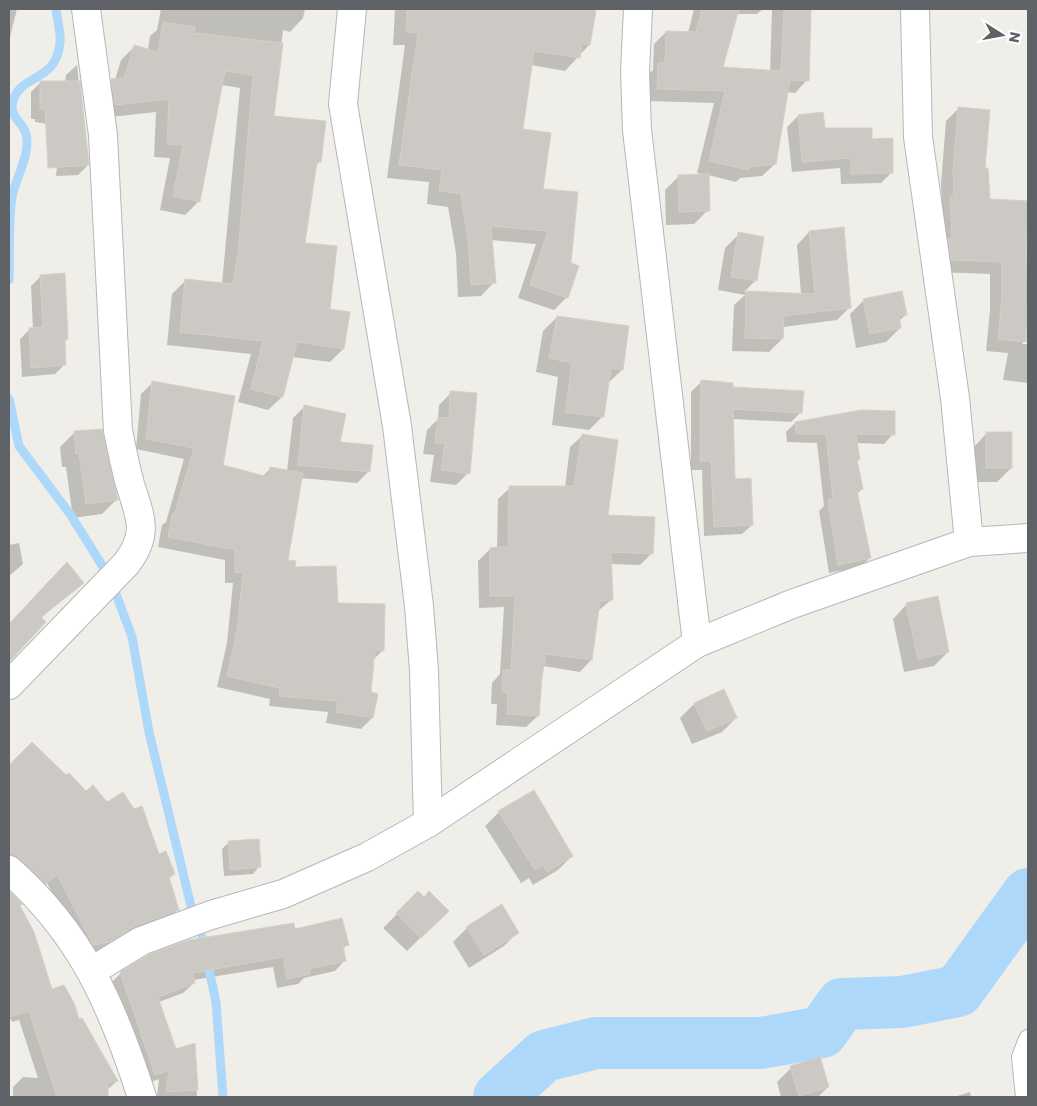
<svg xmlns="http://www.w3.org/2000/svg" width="1037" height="1106" font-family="Poppins,sans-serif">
<rect width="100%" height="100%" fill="#f0eee8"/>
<g fill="#0003">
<path d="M 9,9 L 17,9 L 9,41 Z"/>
<path d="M 161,9 L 305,9 L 303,18 L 290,32 L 283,30 L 273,117 L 320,161 L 315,167 L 304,244 L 343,349 L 330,362 L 292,357 L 282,397 L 268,410 L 238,402 L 251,354 L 167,345 L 172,294 L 186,280 L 222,284 L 240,88 L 221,85 L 199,201 L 185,215 L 160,210 L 170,158 L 154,157 L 156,112 L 102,118 L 98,94 L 112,80 L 115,80 L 121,60 L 135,46 L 148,50 L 150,36 L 157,30 Z"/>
<path d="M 395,9 L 587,9 L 589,45 L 565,71 L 531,65 L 522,131 L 542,190 L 567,297 L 554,310 L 518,298 L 536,244 L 491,240 L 494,282 L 481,296 L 458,297 L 456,253 L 448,207 L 427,204 L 429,182 L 387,178 L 405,45 L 393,45 Z"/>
<path d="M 694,9 L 763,9 L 757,14 L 736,14 L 722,68 L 770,72 L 772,10 L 809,9 L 807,80 L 795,93 L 786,92 L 775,164 L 762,176 L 740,178 L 736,182 L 708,175 L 708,210 L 694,224 L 666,225 L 665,190 L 679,176 L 703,174 L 697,173 L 714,103 L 646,101 L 646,77 L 653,70 L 654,44 L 666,32 L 688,33 Z"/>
<path d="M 77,65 L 88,165 L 78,175 L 56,176 L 61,126 L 35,122 L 35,119 L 31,119 L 31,92 L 41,82 L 65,83 L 66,75 Z"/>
<path d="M 959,108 L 983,170 L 989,200 L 1028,203 L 1028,306 L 1024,341 L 1022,344 L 1028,344 L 1028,383 L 1003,380 L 1008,353 L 986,351 L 990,310 L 990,274 L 939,272 L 938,210 L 942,206 L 941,184 L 946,121 Z"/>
<path d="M 798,116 L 824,130 L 871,140 L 892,172 L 881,183 L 841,184 L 840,168 L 792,172 L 787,127 Z"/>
<path d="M 809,232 L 850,307 L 837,320 L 783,327 L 782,339 L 769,352 L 732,351 L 734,305 L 745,295 L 718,290 L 725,248 L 739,234 L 756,280 L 744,292 L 801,294 L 797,245 Z"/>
<path d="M 41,276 L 67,339 L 64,342 L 65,364 L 55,374 L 22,377 L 20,339 L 30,329 L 33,329 L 31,286 Z"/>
<path d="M 864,300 L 906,314 L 899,321 L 900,328 L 886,342 L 856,348 L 850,314 Z"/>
<path d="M 557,317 L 628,328 L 622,370 L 607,384 L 603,416 L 589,430 L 552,425 L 558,377 L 536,372 L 543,331 Z"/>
<path d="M 701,382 L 732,388 L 801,412 L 791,422 L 732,419 L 734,480 L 752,525 L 742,534 L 704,536 L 702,470 L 691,470 L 691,392 Z"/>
<path d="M 152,383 L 221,466 L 262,477 L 271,468 L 287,471 L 293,418 L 305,406 L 369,471 L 357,483 L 301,478 L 286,561 L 336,605 L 383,650 L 373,660 L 369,693 L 377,695 L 372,718 L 361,729 L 326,723 L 328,712 L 269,706 L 270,699 L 217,687 L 227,643 L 233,583 L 225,583 L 225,560 L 158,547 L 162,525 L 166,522 L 184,459 L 136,449 L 141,394 Z"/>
<path d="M 451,393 L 468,473 L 456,485 L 430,482 L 434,455 L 423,454 L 427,430 L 438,419 L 439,405 Z"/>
<path d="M 795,423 L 893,434 L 884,444 L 856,443 L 859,459 L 856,462 L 862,489 L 857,494 L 870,558 L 860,567 L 829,573 L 819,511 L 824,506 L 817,443 L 787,442 L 786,432 Z"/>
<path d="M 74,433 L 116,500 L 102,514 L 73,518 L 66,467 L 62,467 L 60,447 Z"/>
<path d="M 987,433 L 1011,468 L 997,482 L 972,482 L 973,448 Z"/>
<path d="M 582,436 L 607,516 L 652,553 L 640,565 L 610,564 L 611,600 L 598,611 L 591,660 L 580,672 L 543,666 L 538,716 L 526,727 L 496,725 L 497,704 L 491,704 L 492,683 L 500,674 L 504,607 L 479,608 L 478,561 L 490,549 L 497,548 L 498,499 L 510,488 L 565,487 L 570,447 Z"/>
<path d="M 19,543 L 23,564 L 9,576 L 9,545 Z"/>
<path d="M 53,577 L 82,583 L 41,618 L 44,622 L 9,660 L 9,625 Z"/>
<path d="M 907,604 L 948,652 L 934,666 L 904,672 L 893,619 Z"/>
<path d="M 694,704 L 736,718 L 722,732 L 692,744 L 680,718 Z"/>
<path d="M 32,743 L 66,777 L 85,792 L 107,804 L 174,874 L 168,880 L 177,910 L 168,920 L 99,951 L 83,953 L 47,883 L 35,892 L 25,867 L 9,855 L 9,767 Z"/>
<path d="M 499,812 L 572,856 L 558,870 L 533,885 L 529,878 L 521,883 L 485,826 Z"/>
<path d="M 229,842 L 259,867 L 253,874 L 224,876 L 222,849 Z"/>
<path d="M 9,893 L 20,904 L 18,906 L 51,991 L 78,1020 L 117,1081 L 106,1091 L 106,1097 L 13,1097 L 13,1087 L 23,1077 L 38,1078 L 19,1020 L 12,1022 L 9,1016 Z"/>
<path d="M 418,893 L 424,899 L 447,911 L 407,951 L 383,928 Z"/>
<path d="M 467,928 L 518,932 L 504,946 L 469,968 L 453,942 Z"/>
<path d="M 294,930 L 347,945 L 343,949 L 345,960 L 335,971 L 304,978 L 298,984 L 277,988 L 273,967 L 193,980 L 194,983 L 183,993 L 159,1002 L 176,1051 L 194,1045 L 197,1097 L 157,1097 L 159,1079 L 145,1084 L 110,984 L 121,973 Z"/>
<path d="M 791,1068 L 828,1087 L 818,1097 L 781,1097 L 777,1082 Z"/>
<path d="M 970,1092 L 971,1097 L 954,1097 Z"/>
</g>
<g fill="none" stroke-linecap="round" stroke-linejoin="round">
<g stroke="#aed8fa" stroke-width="9">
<path d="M 9,280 C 10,253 8,223 12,197 C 16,177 31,154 26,134 C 23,121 8,117 13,101 C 21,73 56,83 60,43 C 61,32 57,19 56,9"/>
<path d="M 9,399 L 19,446 L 70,514 L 110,578 L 132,637 L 149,732 L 191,906"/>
<path d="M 202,937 L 216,1002 L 223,1097"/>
</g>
<path stroke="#aed8fa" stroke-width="52" d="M 499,1097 L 544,1056 L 596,1043 L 761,1043 L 822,1032 L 842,1004 L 902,1002 L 958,991 L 1028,894"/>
</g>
<g fill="#ccc9c4" stroke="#d5d0c6">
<path d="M 407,9 L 583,9 L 596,11 L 590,45 L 582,44 L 580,58 L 534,51 L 523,129 L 551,133 L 543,189 L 578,192 L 571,263 L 579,266 L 568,298 L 530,285 L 548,231 L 491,226 L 496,283 L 471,285 L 468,240 L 461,194 L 439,191 L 442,170 L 399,165 L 418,33 L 406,32 Z"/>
<path d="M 702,9 L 739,9 L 723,67 L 781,71 L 784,9 L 811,9 L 809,81 L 790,80 L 776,164 L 750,167 L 749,170 L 709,161 L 725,91 L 657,89 L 658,63 L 665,63 L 666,31 L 696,32 Z"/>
<path d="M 163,22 L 195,27 L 194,33 L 283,43 L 274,116 L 326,121 L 321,162 L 317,162 L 305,243 L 337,246 L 330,309 L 350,312 L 344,349 L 297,342 L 283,397 L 251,389 L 263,341 L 180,332 L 185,279 L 233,284 L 238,253 L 253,75 L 225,71 L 200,202 L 173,196 L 183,145 L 167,144 L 169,99 L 115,105 L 111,79 L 124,78 L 134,45 L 158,52 Z"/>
<path d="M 40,81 L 80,81 L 89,165 L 48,168 L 45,109 L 40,109 Z"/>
<path d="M 958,107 L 990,110 L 985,168 L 988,168 L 990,199 L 1028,201 L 1025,302 L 1028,303 L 1028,316 L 1026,342 L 998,339 L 1002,297 L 1002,262 L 951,260 L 948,239 L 952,237 L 950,196 L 954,196 L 953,171 Z"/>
<path d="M 823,112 L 825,128 L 872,128 L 872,139 L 893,138 L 893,173 L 851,174 L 851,158 L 802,162 L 798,115 Z"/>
<path d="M 709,174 L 710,211 L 679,212 L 678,175 Z"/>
<path d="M 844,227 L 851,308 L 784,316 L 783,339 L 745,338 L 746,291 L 815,294 L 809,231 Z"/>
<path d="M 738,232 L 764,237 L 757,281 L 731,277 Z"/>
<path d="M 65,273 L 68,339 L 65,340 L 66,365 L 31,368 L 29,328 L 43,327 L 40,275 Z"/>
<path d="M 902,291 L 907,315 L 899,316 L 901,328 L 870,334 L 863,299 Z"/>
<path d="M 557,316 L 629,326 L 623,370 L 611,368 L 604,417 L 565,412 L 572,363 L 549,358 Z"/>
<path d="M 701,380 L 733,383 L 733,387 L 804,391 L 802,413 L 733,409 L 735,479 L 751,478 L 753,525 L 714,527 L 711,461 L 700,461 Z"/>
<path d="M 152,381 L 235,396 L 223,465 L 268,477 L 270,467 L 303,473 L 288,560 L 296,561 L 295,567 L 336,566 L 338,603 L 385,604 L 384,651 L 375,650 L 371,692 L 378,694 L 373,718 L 336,712 L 338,701 L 279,696 L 280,688 L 227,676 L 237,631 L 243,572 L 235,573 L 235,550 L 168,537 L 173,513 L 175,513 L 194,448 L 146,439 Z"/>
<path d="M 450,391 L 477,393 L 470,474 L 441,470 L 445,444 L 435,443 L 438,417 L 449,418 Z"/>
<path d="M 304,405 L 346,414 L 340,442 L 373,445 L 370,472 L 298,465 Z"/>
<path d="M 861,410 L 895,411 L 895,435 L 856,434 L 860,460 L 857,460 L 863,489 L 857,491 L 871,558 L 838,565 L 828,500 L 833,499 L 826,434 L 796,434 L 795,422 Z"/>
<path d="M 102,429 L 118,500 L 86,504 L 79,453 L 76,454 L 74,431 Z"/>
<rect x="986" y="432" width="26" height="36"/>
<path d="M 582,434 L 618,440 L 608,515 L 655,517 L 653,554 L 611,552 L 613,600 L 600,601 L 592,660 L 546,654 L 542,677 L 539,716 L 507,714 L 508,693 L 502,692 L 503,670 L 511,670 L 515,596 L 490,596 L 490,548 L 508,546 L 509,486 L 574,486 Z"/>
<path d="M 67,562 L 84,583 L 41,617 L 46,622 L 9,662 L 9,624 Z"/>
<path d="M 938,596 L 949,652 L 918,659 L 906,603 Z"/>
<path d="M 724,689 L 737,718 L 707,731 L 694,703 Z"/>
<path d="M 32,742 L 66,775 L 69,773 L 86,791 L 93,785 L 107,802 L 123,792 L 134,809 L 142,806 L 159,854 L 166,851 L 175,874 L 169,877 L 179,910 L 135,926 L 110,942 L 93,945 L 57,874 L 46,884 L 20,859 L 9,855 L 9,765 Z"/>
<path d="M 534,790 L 573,856 L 547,872 L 543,865 L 535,870 L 498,811 Z"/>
<path d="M 259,839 L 261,867 L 230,870 L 228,841 Z"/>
<path d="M 9,891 L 22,904 L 20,906 L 34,932 L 52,989 L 64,985 L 74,1003 L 79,1019 L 82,1018 L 118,1081 L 108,1083 L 108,1097 L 57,1097 L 29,1011 L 9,1017 Z"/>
<path d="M 418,891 L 424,897 L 429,891 L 449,911 L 421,938 L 396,913 Z"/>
<path d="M 502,904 L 519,933 L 484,955 L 466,927 Z"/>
<path d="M 342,918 L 349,945 L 343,946 L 346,961 L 309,969 L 310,974 L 287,979 L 283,957 L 192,973 L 195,983 L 158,997 L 176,1049 L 195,1043 L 198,1090 L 166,1092 L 169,1070 L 155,1075 L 120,972 L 148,955 L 189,940 L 294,923 L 295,929 Z"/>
<path d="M 820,1057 L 829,1087 L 799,1096 L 790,1066 Z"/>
</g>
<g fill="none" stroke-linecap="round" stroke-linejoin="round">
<g stroke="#b5b7bb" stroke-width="20">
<path id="service" d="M 1025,1097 L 1021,1057 L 1028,1039"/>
</g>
<g stroke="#b5b7bb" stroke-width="30">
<g id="minor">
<path d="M 352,9 L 343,104 L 397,426 L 419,606 L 424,671 L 428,823"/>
<path d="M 638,9 L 635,72 L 637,130 L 697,643"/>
<path d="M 915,9 L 918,137 L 955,398 L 969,542"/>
<path d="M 9,685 L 126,564 C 150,533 140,517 130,484 C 125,466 122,449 118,431 L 103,135 L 86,9"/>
<path d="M 9,870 C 82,934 113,1007 142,1097"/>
<path d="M 92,971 L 141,941 L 211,915 L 283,894 L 367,857 L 428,823 L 697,643 L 792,604 L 969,542 L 1028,538"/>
</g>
</g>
<use href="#service" stroke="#fff" stroke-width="18"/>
<use href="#minor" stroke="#fff" stroke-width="28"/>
</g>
<rect width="1037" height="1106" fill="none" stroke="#5f6267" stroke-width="20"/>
<g transform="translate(1002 35) rotate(101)" stroke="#ffffff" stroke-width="4" paint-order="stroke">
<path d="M0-4L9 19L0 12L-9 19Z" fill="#5f6267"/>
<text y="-8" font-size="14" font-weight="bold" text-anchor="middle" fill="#5f6267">N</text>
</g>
</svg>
